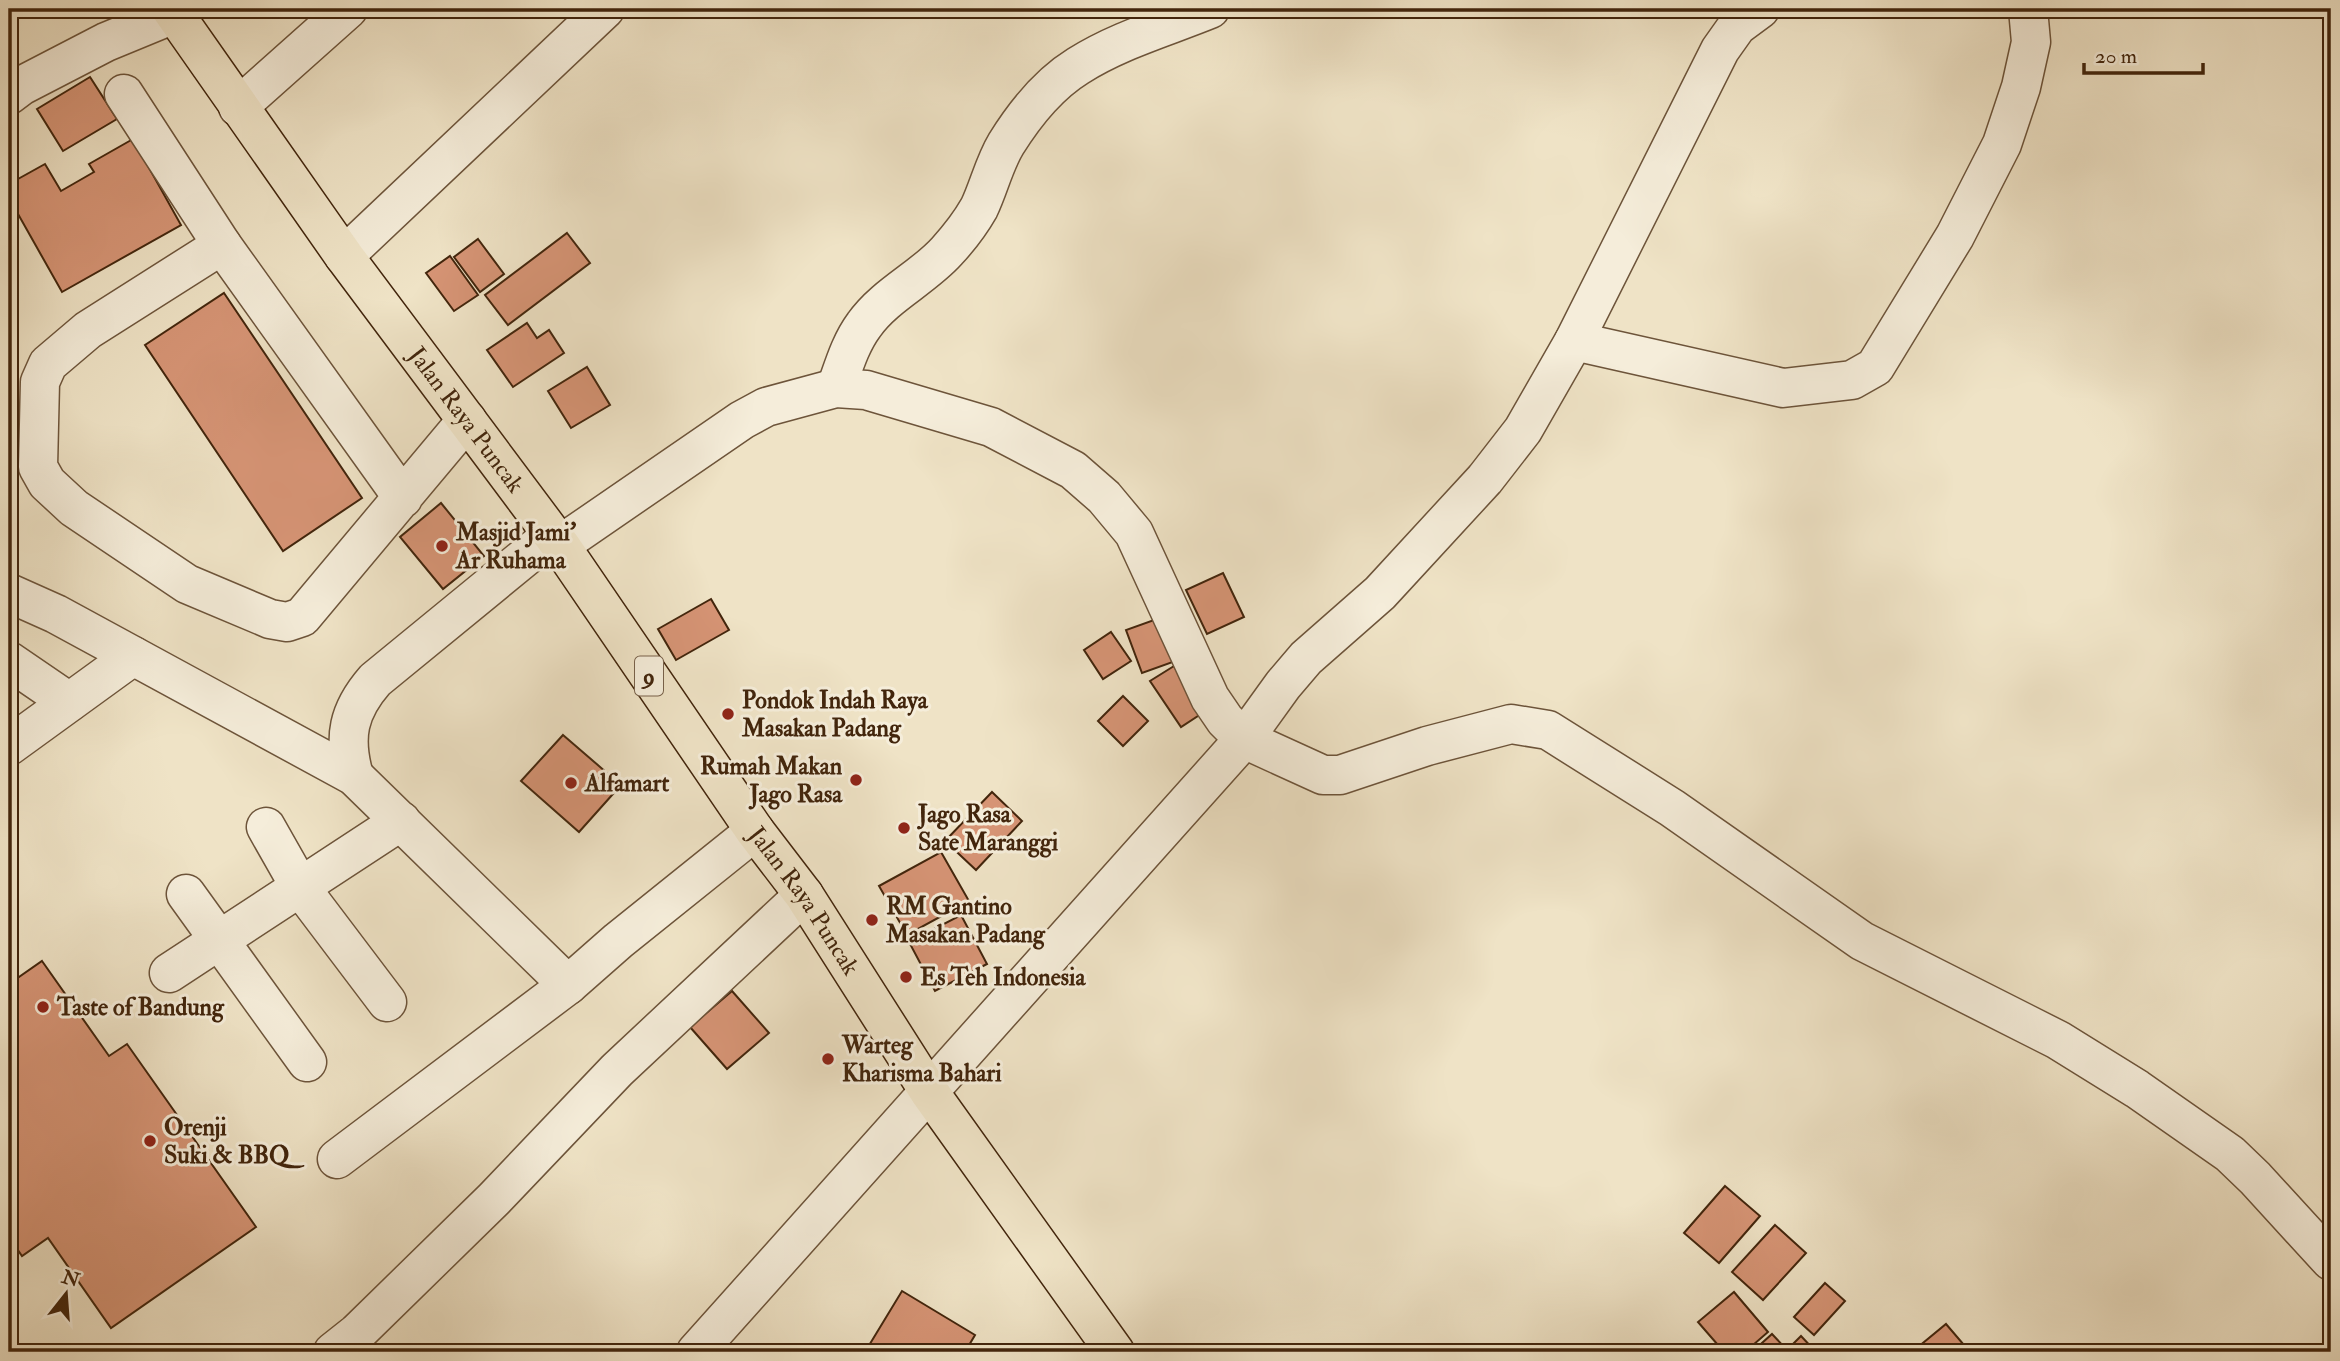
<svg xmlns="http://www.w3.org/2000/svg" width="2340" height="1361" font-family="'IM FELL Double Pica',serif">
<rect width="100%" height="100%" fill="#efe3c6"/>
<filter id="stains"><feTurbulence type="fractalNoise" baseFrequency=".00286" numOctaves="4"/><feColorMatrix values="0 0 0 0 .2 0 0 0 0 .09 0 0 0 0 .02 0 0 0 .5 -.17"/></filter>
<radialGradient id="worn" r=".72"><stop offset=".6" stop-color="#630" stop-opacity="0"/><stop offset="1" stop-color="#630" stop-opacity=".3"/></radialGradient>
<g fill="#d69475" stroke="#42250c" stroke-width="2">
<path d="M 90,77 L 117,119 L 63,151 L 37,109 Z"/>
<path d="M 133,139 L 181,225 L 62,292 L 9,198 L 9,184 L 45,164 L 61,191 L 94,172 L 89,164 Z"/>
<path d="M 567,233 L 590,263 L 508,325 L 485,295 Z"/>
<path d="M 478,239 L 504,274 L 480,292 L 454,257 Z"/>
<path d="M 450,256 L 478,295 L 454,311 L 426,273 Z"/>
<path d="M 224,293 L 362,498 L 283,551 L 145,345 Z"/>
<path d="M 527,323 L 537,338 L 549,330 L 564,353 L 513,387 L 487,350 Z"/>
<path d="M 587,367 L 610,405 L 571,428 L 548,391 Z"/>
<path d="M 441,503 L 484,556 L 443,589 L 400,537 Z"/>
<path d="M 1223,573 L 1244,617 L 1207,634 L 1186,590 Z"/>
<path d="M 711,599 L 729,630 L 676,660 L 658,629 Z"/>
<path d="M 1168,615 L 1184,658 L 1142,673 L 1126,630 Z"/>
<path d="M 1111,632 L 1131,661 L 1103,679 L 1084,650 Z"/>
<path d="M 1174,666 L 1204,712 L 1181,727 L 1150,681 Z"/>
<path d="M 1123,696 L 1148,721 L 1123,746 L 1098,721 Z"/>
<path d="M 563,735 L 621,785 L 579,832 L 521,781 Z"/>
<path d="M 992,792 L 1022,821 L 976,870 L 945,841 Z"/>
<path d="M 941,852 L 969,901 L 907,935 L 879,886 Z"/>
<path d="M 961,915 L 987,964 L 935,991 L 909,942 Z"/>
<path d="M 42,961 L 109,1056 L 127,1044 L 256,1227 L 111,1328 L 48,1238 L 22,1256 L 9,1237 L 9,984 Z"/>
<path d="M 732,991 L 769,1033 L 727,1069 L 690,1027 Z"/>
<path d="M 1725,1186 L 1760,1216 L 1719,1263 L 1684,1233 Z"/>
<path d="M 1775,1225 L 1806,1253 L 1763,1300 L 1732,1272 Z"/>
<path d="M 1825,1283 L 1845,1301 L 1814,1335 L 1794,1317 Z"/>
<path d="M 902,1291 L 975,1335 L 965,1352 L 865,1352 Z"/>
<path d="M 1734,1292 L 1768,1332 L 1745,1352 L 1724,1352 L 1698,1322 Z"/>
<path d="M 1946,1324 L 1970,1352 L 1912,1352 Z"/>
<path d="M 1772,1334 L 1787,1350 L 1801,1336 L 1816,1352 L 1752,1352 Z"/>
</g>
<g fill="none" stroke-linecap="round" stroke-linejoin="round">
<g stroke="#6d543a" stroke-width="41">
<g id="minor">
<path d="M 124,94 L 222,245"/>
<path d="M 9,95 L 21,86 L 106,42 L 174,14"/>
<path d="M 238,107 L 348,9"/>
<path d="M 344,256 L 605,9"/>
<path d="M 1574,341 L 1783,388 L 1852,380 L 1875,367 L 1955,236 L 2002,144 L 2021,87 L 2031,42 L 2028,9"/>
<path d="M 836,388 C 844,366 850,344 864,325 C 885,295 923,278 947,251 C 958,239 971,222 979,208 C 989,187 994,164 1006,144 C 1024,115 1049,84 1078,66 C 1119,40 1166,27 1210,9"/>
<path d="M 403,498 L 222,245 L 88,330 L 48,364 L 40,382 L 38,467 L 47,483 L 74,508 L 187,584 L 270,619 L 287,622 L 302,617 L 467,420"/>
<path d="M 560,545 L 742,420 L 766,407 L 836,388 L 866,390 L 991,427 L 1073,470 L 1104,497 L 1134,533 L 1210,698 L 1225,720 L 1244,739 L 1323,775 L 1340,775 L 1427,746 L 1511,724 L 1548,730 L 1672,808 L 1862,941 L 2058,1040 L 2137,1089 L 2230,1154 L 2255,1178 L 2331,1261"/>
<path d="M 9,593 L 56,614 L 354,776 L 568,985 L 618,941 L 755,831"/>
<path d="M 9,661 L 69,702"/>
<path d="M 9,746 L 133,656"/>
<path d="M 354,776 C 343,737 348,711 375,680 L 552,535"/>
<path d="M 266,827 L 300,887 L 387,1002"/>
<path d="M 186,894 L 307,1062"/>
<path d="M 169,973 L 401,821"/>
<path d="M 337,1159 L 568,985"/>
<path d="M 333,1352 L 357,1333 L 494,1199 L 617,1070 L 804,895"/>
<path d="M 696,1352 L 1244,739 L 1283,685 L 1306,658 L 1380,593 L 1485,479 L 1523,430 L 1574,341 L 1720,50 L 1737,26 L 1760,9"/>
</g>
</g>
<g stroke="#42250c" stroke-width="41">
<g id="highway">
<path id="s1" d="M 171,9 L 344,256 L 560,545 L 755,831 L 804,895 L 930,1093 L 1115,1352"/>
</g>
</g>
<use href="#minor" stroke="#f5edda" stroke-width="38"/>
<use href="#highway" stroke="#efe3c6" stroke-width="38"/>
</g>
<g fill="#8f2418" stroke="#f5edda" stroke-width="2.5">
<circle cx="442" cy="546" r="7"/>
<circle cx="728" cy="714" r="7"/>
<circle cx="856" cy="780" r="7"/>
<circle cx="571" cy="783" r="7"/>
<circle cx="904" cy="828" r="7"/>
<circle cx="872" cy="920" r="7"/>
<circle cx="906" cy="977" r="7"/>
<circle cx="43" cy="1007" r="7"/>
<circle cx="828" cy="1059" r="7"/>
<circle cx="150" cy="1141" r="7"/>
</g>
<g text-anchor="middle" dominant-baseline="central" stroke-width="6" stroke-linejoin="round" paint-order="stroke">
<rect fill="#f5edda" stroke="#78614a" stroke-width="2" x="635" y="656.5" width="28" height="39" rx="5"/>
<g font-size="23" font-weight="bold" fill="#42250c">
<text x="649" y="676">9</text>
</g>
<g font-size="24" fill="#42250c" stroke="#f5edda">
<text stroke="none"><textPath href="#s1" startOffset="506">Jalan Raya Puncak</textPath></text>
<text stroke="none"><textPath href="#s1" startOffset="1094">Jalan Raya Puncak</textPath></text>
</g>
<g font-size="24" font-weight="bold" fill="#42250c" stroke="#f5edda" text-anchor="start">
<text x="456" y="532">Masjid Jami'<tspan x="456" dy="28">Ar Ruhama</tspan></text>
<text x="742" y="700">Pondok Indah Raya<tspan x="742" dy="28">Masakan Padang</tspan></text>
<text x="842" y="766" text-anchor="end">Rumah Makan<tspan x="842" dy="28">Jago Rasa</tspan></text>
<text x="585" y="783">Alfamart</text>
<text x="918" y="814">Jago Rasa<tspan x="918" dy="28">Sate Maranggi</tspan></text>
<text x="886" y="906">RM Gantino<tspan x="886" dy="28">Masakan Padang</tspan></text>
<text x="920" y="977">Es Teh Indonesia</text>
<text x="57" y="1007">Taste of Bandung</text>
<text x="842" y="1045">Warteg<tspan x="842" dy="28">Kharisma Bahari</tspan></text>
<text x="164" y="1127">Orenji<tspan x="164" dy="28">Suki &amp; BBQ</tspan></text>
</g>
</g>
<rect width="2340" height="1361" fill="none" stroke="#efe3c6" stroke-width="35"/>
<rect x="10" y="10" width="2319" height="1340" fill="none" stroke="#42250c" stroke-width="3.5"/>
<rect x="18" y="18" width="2305" height="1326" fill="none" stroke="#42250c" stroke-width="2"/>
<g transform="translate(66 1294) rotate(17)" stroke="#f5edda" stroke-width="5" paint-order="stroke">
<path d="M0-5L12 26L0 18L-12 26Z" fill="#42250c"/>
<text y="-10" font-size="19" font-weight="bold" text-anchor="middle" fill="#42250c">N</text>
</g>
<path d="M2084 63v10h119v-10" fill="none" stroke="#42250c" stroke-width="3.5"/>
<text x="2095" y="63" font-size="21" fill="#42250c" stroke="#f5edda" stroke-width="5" paint-order="stroke">20 m</text>
<rect width="100%" height="100%" filter="url(#stains)"/>
<rect width="100%" height="100%" fill="url(#worn)"/>
</svg>
